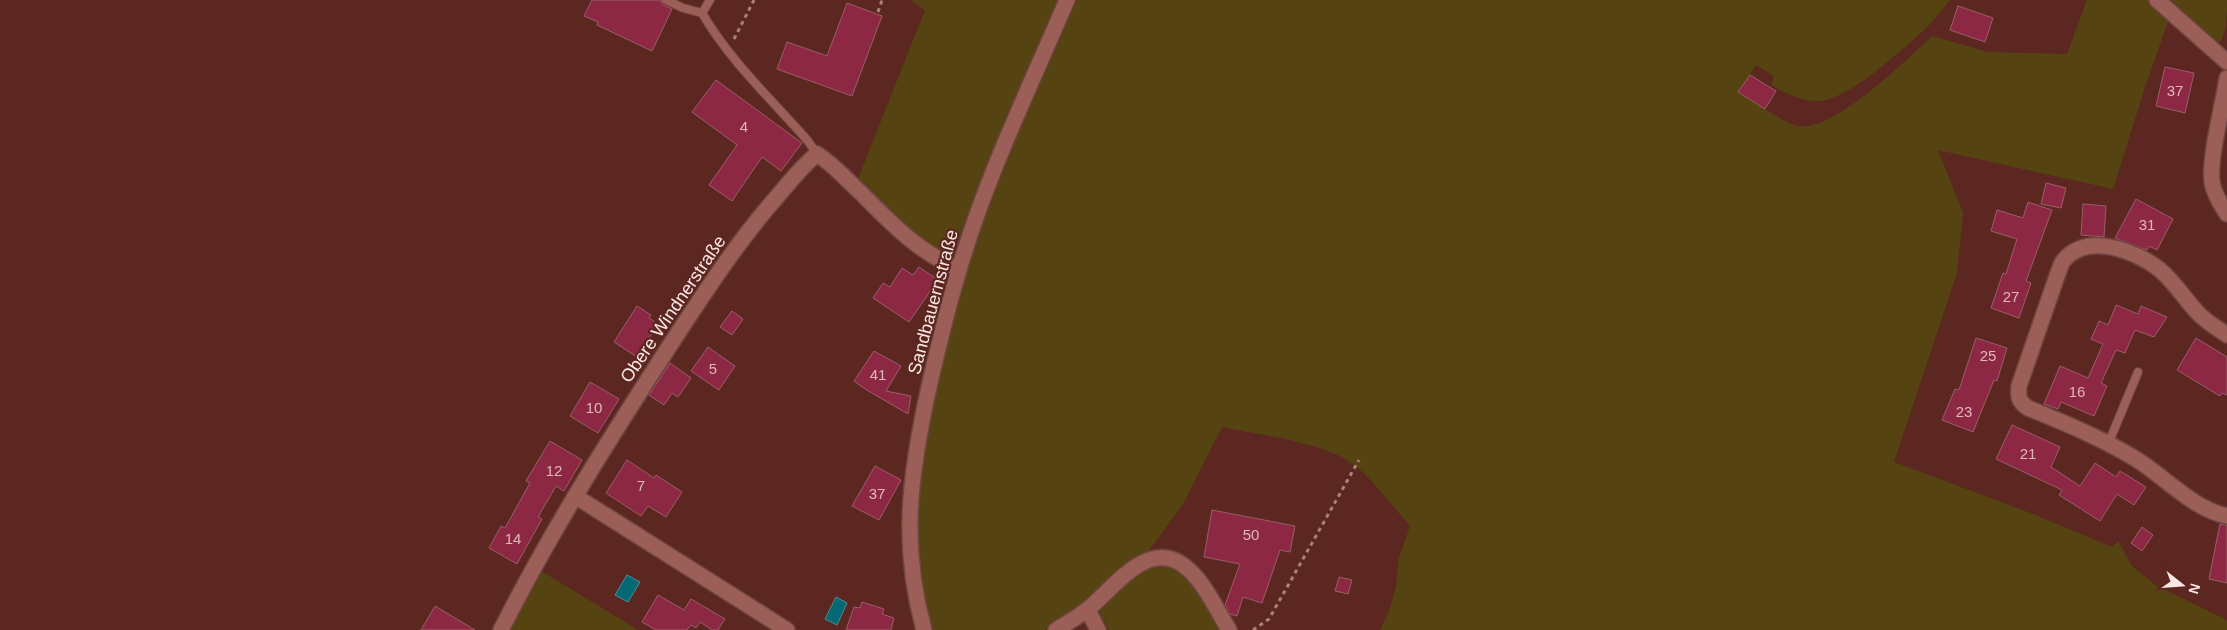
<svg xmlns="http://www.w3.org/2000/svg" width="2227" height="630" font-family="Arial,sans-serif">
<rect width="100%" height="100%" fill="#5c2720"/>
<g fill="#554412">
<path d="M 911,0 L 1060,0 L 960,237 C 951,251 943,254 928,248 L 876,201 L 858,179 L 925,10 Z"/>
<path d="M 1077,0 L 1950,0 C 1942,10 1934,21 1925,29 C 1904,49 1849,98 1821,101 C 1802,102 1787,94 1771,85 L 1774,76 L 1756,65 L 1739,92 C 1751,100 1786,124 1798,126 C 1833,133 1907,59 1932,36 L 1988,52 L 2067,54 L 2087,0 L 2148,0 L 2169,19 L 2146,84 L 2113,189 L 1938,150 L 1963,213 L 1957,273 L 1894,462 L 2033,514 L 2112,547 L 2118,541 L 2132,566 L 2155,585 L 2227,620 L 2227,630 L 1380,630 L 1389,611 L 1396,587 L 1399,558 L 1410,526 C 1393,507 1377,485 1358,468 C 1331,443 1259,435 1222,427 L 1183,504 L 1145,556 L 1082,607 L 1045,630 L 931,630 C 927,612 921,593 919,575 C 911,514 923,449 936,391 C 948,337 962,282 980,230 C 1007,152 1044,76 1077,0 Z"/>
<path d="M 2168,0 L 2227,0 C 2227,14 2227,32 2220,42 C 2205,40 2180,11 2168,0 Z"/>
<path d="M 1164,563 L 1186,574 L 1223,630 L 1108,630 L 1105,621 L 1101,620 L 1100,612 L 1102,606 L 1125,583 L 1143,570 Z"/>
<path d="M 538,569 L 638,630 L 506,630 Z"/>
</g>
<g fill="#026874" stroke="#4d8e96">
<path d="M 627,575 L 640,582 L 628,602 L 615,595 Z"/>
<path d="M 836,597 L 847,603 L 837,625 L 825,619 Z"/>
</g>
<g fill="#8c2843" stroke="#9a5e68">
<path d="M 592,0 L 660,0 L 663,5 L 672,9 L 652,51 L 597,25 L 598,22 L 584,16 Z"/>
<path d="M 847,3 L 882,16 L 852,96 L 777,69 L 787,42 L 827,56 Z"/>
<path d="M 1958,6 L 1993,18 L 1985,42 L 1950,30 Z"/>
<path d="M 2165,67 L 2194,73 L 2185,113 L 2156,106 Z"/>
<path d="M 1750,75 L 1776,91 L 1765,109 L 1738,92 Z"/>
<path d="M 716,80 L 802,143 L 781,171 L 762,157 L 732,201 L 709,185 L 737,145 L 692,112 Z"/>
<path d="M 2046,183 L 2066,188 L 2061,208 L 2041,204 Z"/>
<path d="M 2136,199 L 2173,219 L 2157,250 L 2149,246 L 2147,250 L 2115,238 Z"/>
<path d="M 2028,202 L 2052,210 L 2026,281 L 2031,283 L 2019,318 L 1991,308 L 2003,273 L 2006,274 L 2017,239 L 1991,231 L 1997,210 L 2023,218 Z"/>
<path d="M 2083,204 L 2106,206 L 2104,237 L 2081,235 Z"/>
<path d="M 919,267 L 938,280 L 909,322 L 873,298 L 883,283 L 890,287 L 902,268 L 913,275 Z"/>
<path d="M 2116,305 L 2138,314 L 2141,306 L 2167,317 L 2154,337 L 2135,330 L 2125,353 L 2116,350 L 2101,383 L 2107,386 L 2094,416 L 2061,402 L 2058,409 L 2044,404 L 2060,366 L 2088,378 L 2103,344 L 2091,339 L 2099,321 L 2108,325 Z"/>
<path d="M 637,306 L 651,315 L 649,318 L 658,324 L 637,357 L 614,342 Z"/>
<path d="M 732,311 L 743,319 L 732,335 L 720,327 Z"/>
<path d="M 1976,338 L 2007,348 L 1997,381 L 1994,380 L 1973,432 L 1942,420 L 1955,389 L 1959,390 Z"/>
<path d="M 2196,338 L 2227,357 L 2227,395 L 2222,393 L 2220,396 L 2177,370 Z"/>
<path d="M 708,347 L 735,366 L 719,390 L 691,371 Z"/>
<path d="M 874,351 L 901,366 L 886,391 L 911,396 L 908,414 L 865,389 L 854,381 Z"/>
<path d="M 670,363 L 691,378 L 678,397 L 672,393 L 664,405 L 649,395 Z"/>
<path d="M 590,382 L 619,399 L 598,433 L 570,416 Z"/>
<path d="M 2012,425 L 2060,447 L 2051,467 L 2080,486 L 2095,463 L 2116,477 L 2120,471 L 2146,487 L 2134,505 L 2117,494 L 2100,521 L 2059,495 L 2062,490 L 1996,459 Z"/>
<path d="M 550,441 L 582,460 L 564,491 L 556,486 L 538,517 L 542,519 L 517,564 L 489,548 L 501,526 L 505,528 L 530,483 L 526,481 Z"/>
<path d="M 627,460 L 654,478 L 656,475 L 682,492 L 666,517 L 648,506 L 641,516 L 606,493 Z"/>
<path d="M 875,466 L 901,480 L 879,520 L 852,506 Z"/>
<path d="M 1212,510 L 1295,526 L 1290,552 L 1280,550 L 1262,603 L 1243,597 L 1237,616 L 1230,614 L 1225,605 L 1240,564 L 1204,557 Z"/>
<path d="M 2220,524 L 2227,525 L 2227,583 L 2209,579 Z"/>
<path d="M 2142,527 L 2153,535 L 2142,551 L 2131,543 Z"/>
<path d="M 1339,577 L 1352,580 L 1348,594 L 1335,591 Z"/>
<path d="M 658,595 L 684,610 L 691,599 L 725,619 L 718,630 L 712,630 L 700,622 L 696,628 L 691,625 L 687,630 L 656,630 L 642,622 Z"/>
<path d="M 862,602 L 884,609 L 882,614 L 894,618 L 891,630 L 846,630 L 854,607 L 860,608 Z"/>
<path d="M 435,606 L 475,630 L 421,630 Z"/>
</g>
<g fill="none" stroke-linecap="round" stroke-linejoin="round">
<g stroke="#704441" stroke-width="10">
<g id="lane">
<path d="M 666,0 L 683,8 L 702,13"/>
<path d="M 710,0 L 702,13 C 730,61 772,100 808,141 L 817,154"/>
<path d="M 2109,442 L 2138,372"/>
</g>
</g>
<g stroke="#704441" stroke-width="18">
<g id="street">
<path d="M 2157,0 L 2227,62"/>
<path d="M 2227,78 C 2223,106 2209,157 2212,182 C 2214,194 2221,205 2227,214"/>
<path d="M 2227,335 C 2217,328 2208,323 2199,314 C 2185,300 2175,282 2159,269 C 2136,251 2087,232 2064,260 C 2061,263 2060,269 2058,273 L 2019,386 C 2018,397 2018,401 2028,408 C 2065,423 2101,438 2136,459 C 2165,477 2193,509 2227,516"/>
<path d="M 575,496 L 787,630"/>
<path d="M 1088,610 L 1098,630"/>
<path d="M 501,630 C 553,527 615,430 678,333 C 709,286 739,240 776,198 C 789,183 801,167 817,154 C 834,165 846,179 860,192 C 890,222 919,253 959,269"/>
<path d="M 924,630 C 900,543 910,474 929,387 C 938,348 947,309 959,270 C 986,177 1029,89 1067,0"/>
<path d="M 1056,630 C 1067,623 1078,617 1088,609 C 1113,589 1147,539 1183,565 C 1204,580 1216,609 1229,630"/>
</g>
</g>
<g stroke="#a8827c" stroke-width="3" stroke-dasharray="4 4" stroke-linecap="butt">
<path d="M 878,12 L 882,0"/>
<path d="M 734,39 L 754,0"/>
<path d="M 1253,630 L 1269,619 L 1359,460"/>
</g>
<use href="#lane" stroke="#9b5f57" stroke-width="8"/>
<use href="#street" stroke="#9b5f57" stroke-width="15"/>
</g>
<g text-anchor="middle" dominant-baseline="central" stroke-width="4.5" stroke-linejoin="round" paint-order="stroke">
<g font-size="15" fill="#e1b7bc">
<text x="2175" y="90">37</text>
<text x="744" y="126">4</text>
<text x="2147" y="224">31</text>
<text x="2011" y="296">27</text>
<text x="1988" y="355">25</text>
<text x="713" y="368">5</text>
<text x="878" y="374">41</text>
<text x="2077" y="391">16</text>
<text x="594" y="407">10</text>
<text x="1964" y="411">23</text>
<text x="2028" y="453">21</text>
<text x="554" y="470">12</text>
<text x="641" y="485">7</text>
<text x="877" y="493">37</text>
<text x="1251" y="534">50</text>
<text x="513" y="538">14</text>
</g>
<g font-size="18" fill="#fde7e4" stroke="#5c2720">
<text transform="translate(933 302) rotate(-75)">Sandbauernstraße</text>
<text transform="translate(673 309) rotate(-56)">Obere Windnerstraße</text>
</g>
</g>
<g transform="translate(2182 585) rotate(107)" stroke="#5c2720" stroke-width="4" paint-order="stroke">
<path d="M0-4L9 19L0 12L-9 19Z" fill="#fde7e4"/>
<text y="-8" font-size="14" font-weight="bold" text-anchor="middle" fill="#fde7e4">N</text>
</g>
</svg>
